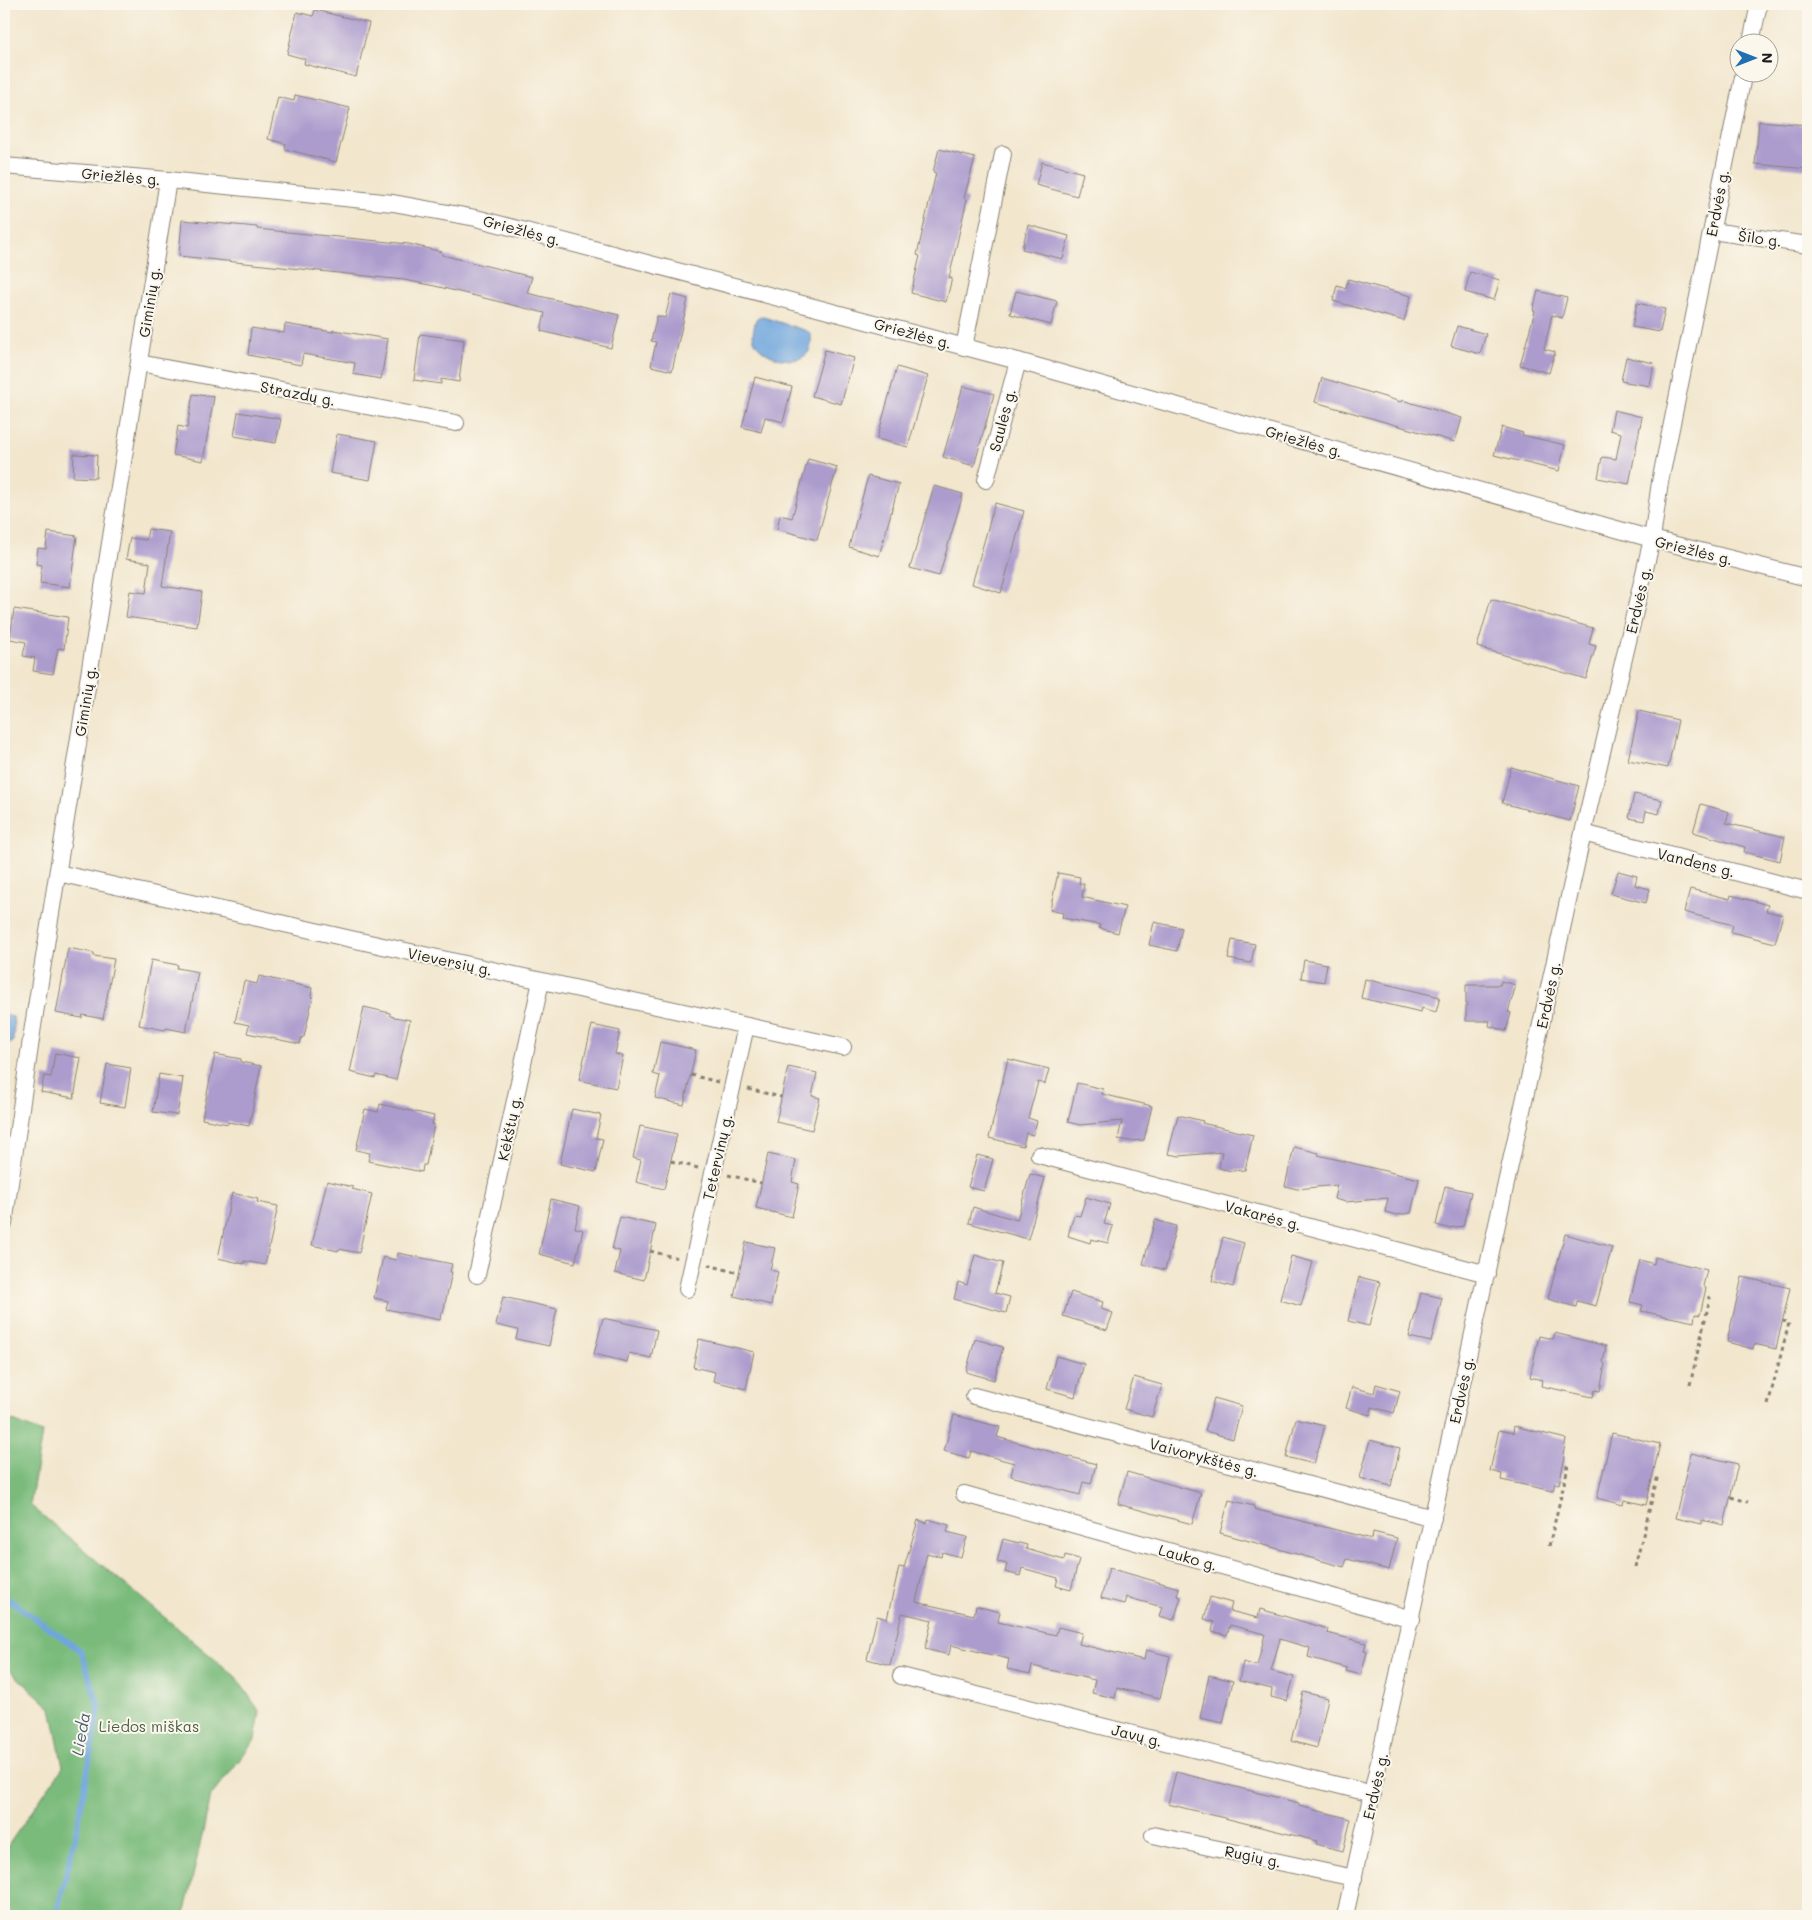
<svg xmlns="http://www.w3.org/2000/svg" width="1812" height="1920" font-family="Mali,sans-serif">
<rect width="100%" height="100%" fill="#fbf7ec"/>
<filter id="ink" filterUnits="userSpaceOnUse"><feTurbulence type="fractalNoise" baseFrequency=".02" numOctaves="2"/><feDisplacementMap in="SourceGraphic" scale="10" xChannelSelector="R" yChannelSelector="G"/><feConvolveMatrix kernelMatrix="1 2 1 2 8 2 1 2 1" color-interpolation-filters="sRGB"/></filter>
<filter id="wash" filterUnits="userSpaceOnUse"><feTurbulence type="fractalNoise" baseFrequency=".0096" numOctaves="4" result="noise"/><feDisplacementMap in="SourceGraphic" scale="20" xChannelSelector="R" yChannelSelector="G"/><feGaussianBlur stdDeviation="1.12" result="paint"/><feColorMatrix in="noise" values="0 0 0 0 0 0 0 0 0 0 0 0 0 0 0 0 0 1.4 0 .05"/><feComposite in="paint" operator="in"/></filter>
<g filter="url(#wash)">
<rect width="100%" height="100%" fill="#f2e6cd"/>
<path fill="#7abb7c" stroke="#4b6c4c" d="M 4,1417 L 42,1433 L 30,1505 L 236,1677 L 260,1712 L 255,1740 L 211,1796 L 184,1916 L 4,1916 L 4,1851 L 63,1767 L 51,1708 L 4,1665 Z"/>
<g fill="#6fa6dd" stroke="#46617c">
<path d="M 760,316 L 807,331 L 811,334 C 811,339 812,345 810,349 C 802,370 755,358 753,335 C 753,330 755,324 756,319 Z"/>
<path d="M 4,1013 L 13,1017 L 14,1026 L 13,1042 L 4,1046 Z"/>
</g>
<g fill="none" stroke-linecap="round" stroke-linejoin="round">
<path stroke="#6fa6dd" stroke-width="5.5" d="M 4,1596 L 81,1651 L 99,1707 L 77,1829 L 56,1916"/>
</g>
<g id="blocks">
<g fill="#ac9cce">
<path d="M 315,10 L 369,23 L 356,77 L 304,64 L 305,59 L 287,54 L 297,12 L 313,16 Z"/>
<path d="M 295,95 L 350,108 L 336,162 L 285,149 L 286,144 L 268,139 L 278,97 L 294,101 Z"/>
<path d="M 1759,121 L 1808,125 L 1808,169 L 1755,164 Z"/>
<path d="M 939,149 L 975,158 L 964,198 L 967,199 L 949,278 L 952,278 L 946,302 L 911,293 L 920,256 L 917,255 L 936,173 L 933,172 Z"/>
<path d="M 1042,162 L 1083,173 L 1077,196 L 1036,185 Z"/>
<path d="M 182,220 L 257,227 L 257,229 L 409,244 L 442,252 L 442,255 L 532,277 L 527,293 L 619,315 L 611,348 L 541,331 L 545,313 L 435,286 L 404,280 L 179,256 Z"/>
<path d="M 1028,225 L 1069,236 L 1063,259 L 1022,249 Z"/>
<path d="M 1470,272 L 1500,280 L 1494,300 L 1465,292 Z"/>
<path d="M 1348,279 L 1411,296 L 1404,321 L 1333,301 L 1337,285 L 1346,288 Z"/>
<path d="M 1016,291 L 1057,301 L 1051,325 L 1010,314 Z"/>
<path d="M 1538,291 L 1567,298 L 1562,318 L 1552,315 L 1544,349 L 1555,352 L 1549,373 L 1520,365 L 1535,311 L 1533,310 Z"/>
<path d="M 671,294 L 688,299 L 672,371 L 651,366 L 656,342 L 651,341 L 657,316 L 665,318 Z"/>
<path d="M 1637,303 L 1665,309 L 1660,332 L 1632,327 Z"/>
<path d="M 285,324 L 333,332 L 333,330 L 388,339 L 381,379 L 353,374 L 355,363 L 303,354 L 301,365 L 248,355 L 251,328 L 284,333 Z"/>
<path d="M 1457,326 L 1486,334 L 1480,354 L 1451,346 Z"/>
<path d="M 420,334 L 464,340 L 459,382 L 441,379 L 441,384 L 414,380 Z"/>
<path d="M 825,350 L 854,358 L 841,404 L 812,396 Z"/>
<path d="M 1626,357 L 1654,363 L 1650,386 L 1621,381 Z"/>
<path d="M 897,367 L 928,376 L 908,447 L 877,439 Z"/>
<path d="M 755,377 L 792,387 L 783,422 L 765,417 L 761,432 L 742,427 Z"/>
<path d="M 1322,378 L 1401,402 L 1402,400 L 1462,418 L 1455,442 L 1315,402 Z"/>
<path d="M 963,386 L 994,394 L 974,466 L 943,457 Z"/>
<path d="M 193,394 L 214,397 L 203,461 L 173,455 L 178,426 L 187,428 Z"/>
<path d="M 1614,410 L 1642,417 L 1629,484 L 1598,478 L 1602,457 L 1616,459 L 1621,433 L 1610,430 Z"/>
<path d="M 238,412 L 281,419 L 276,443 L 234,436 Z"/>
<path d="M 1502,427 L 1523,433 L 1522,435 L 1565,445 L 1559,471 L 1494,455 Z"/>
<path d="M 337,434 L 377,441 L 370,480 L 330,473 Z"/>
<path d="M 74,454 L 97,455 L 96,478 L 73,477 Z"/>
<path d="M 808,459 L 837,467 L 817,540 L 777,529 L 780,515 L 792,518 Z"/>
<path d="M 868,476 L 899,484 L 879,556 L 849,547 Z"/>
<path d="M 934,486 L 963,494 L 939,576 L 910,568 Z"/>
<path d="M 995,503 L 1024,511 L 1001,593 L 972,584 Z"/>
<path d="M 148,529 L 170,532 L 162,586 L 202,592 L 197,627 L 126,617 L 130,591 L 146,593 L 150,563 L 126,559 L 130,538 L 146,540 Z"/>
<path d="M 48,532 L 77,536 L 70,587 L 40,583 L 42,565 L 36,564 L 38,548 L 46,549 Z"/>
<path d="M 1491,599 L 1593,628 L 1589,644 L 1596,646 L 1586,679 L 1477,647 Z"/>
<path d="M 14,609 L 68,617 L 64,649 L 58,648 L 53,674 L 33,671 L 35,658 L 23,656 L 26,642 L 10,639 Z"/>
<path d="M 1639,711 L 1678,720 L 1668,768 L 1628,760 Z"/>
<path d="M 1511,767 L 1579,786 L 1570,821 L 1502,803 Z"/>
<path d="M 1634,794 L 1662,800 L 1659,814 L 1646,811 L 1644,821 L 1629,818 Z"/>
<path d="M 1701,804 L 1729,812 L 1726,823 L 1785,837 L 1780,861 L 1744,852 L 1745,847 L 1693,832 Z"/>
<path d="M 1618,871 L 1637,876 L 1635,885 L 1650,889 L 1646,903 L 1611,894 Z"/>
<path d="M 1058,873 L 1080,877 L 1079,883 L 1084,884 L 1082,897 L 1125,907 L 1118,933 L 1099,928 L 1100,925 L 1062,918 L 1063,913 L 1050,910 Z"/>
<path d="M 1690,889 L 1730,899 L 1731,895 L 1768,905 L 1766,911 L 1783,915 L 1775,943 L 1731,932 L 1733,925 L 1684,912 Z"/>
<path d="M 1154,922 L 1182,928 L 1177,951 L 1149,945 Z"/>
<path d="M 1232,940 L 1255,944 L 1251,963 L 1228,959 Z"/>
<path d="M 68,948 L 94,953 L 94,956 L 114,959 L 103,1019 L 83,1015 L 82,1018 L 56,1013 Z"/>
<path d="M 151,960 L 178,965 L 177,968 L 198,972 L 186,1032 L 166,1028 L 165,1030 L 139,1025 Z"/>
<path d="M 1304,960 L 1327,964 L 1324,982 L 1301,978 Z"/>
<path d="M 259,976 L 312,988 L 311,996 L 313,996 L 304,1037 L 302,1037 L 300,1044 L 247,1033 L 249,1025 L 235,1022 L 244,981 L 257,984 Z"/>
<path d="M 1365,979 L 1440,997 L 1436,1012 L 1422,1008 L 1421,1012 L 1361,998 Z"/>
<path d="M 1501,981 L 1516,985 L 1508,1012 L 1511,1013 L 1506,1031 L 1489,1026 L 1490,1021 L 1466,1021 L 1466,985 L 1500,985 Z"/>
<path d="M 364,1007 L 390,1013 L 390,1016 L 410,1020 L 396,1080 L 376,1075 L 375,1078 L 350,1072 Z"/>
<path d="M 592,1025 L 620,1031 L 615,1054 L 623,1056 L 616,1088 L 579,1080 Z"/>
<path d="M 660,1042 L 696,1050 L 684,1105 L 655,1098 L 660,1076 L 653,1074 Z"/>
<path d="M 55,1053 L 81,1058 L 74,1098 L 41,1092 L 44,1076 L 51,1077 Z"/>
<path d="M 215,1054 L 241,1059 L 241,1062 L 261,1066 L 249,1126 L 228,1122 L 228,1124 L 202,1119 Z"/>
<path d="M 1008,1059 L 1049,1069 L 1045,1084 L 1038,1082 L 1028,1118 L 1037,1121 L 1033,1135 L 1026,1133 L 1023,1146 L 989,1138 Z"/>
<path d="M 107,1064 L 131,1068 L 125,1107 L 100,1103 Z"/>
<path d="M 788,1067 L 817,1073 L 812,1096 L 820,1098 L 812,1130 L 776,1122 Z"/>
<path d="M 159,1074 L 183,1078 L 177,1115 L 153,1112 Z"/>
<path d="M 1077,1083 L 1103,1089 L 1102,1094 L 1152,1106 L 1144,1140 L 1130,1141 L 1118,1139 L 1122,1121 L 1080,1125 L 1068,1122 Z"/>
<path d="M 380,1104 L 434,1116 L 432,1124 L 434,1124 L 426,1165 L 423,1165 L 422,1172 L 368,1161 L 370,1153 L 356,1150 L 365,1109 L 378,1112 Z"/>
<path d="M 572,1109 L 601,1115 L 596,1138 L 603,1139 L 596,1172 L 560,1164 Z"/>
<path d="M 1178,1115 L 1203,1121 L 1202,1123 L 1253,1135 L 1245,1170 L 1231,1171 L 1219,1168 L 1222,1152 L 1180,1156 L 1168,1154 Z"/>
<path d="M 640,1126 L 677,1134 L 664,1189 L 636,1182 L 641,1160 L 633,1158 Z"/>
<path d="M 1294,1147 L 1319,1153 L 1318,1155 L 1419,1179 L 1411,1213 L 1397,1215 L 1385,1212 L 1388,1198 L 1346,1202 L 1334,1199 L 1337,1185 L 1297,1189 L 1285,1186 Z"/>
<path d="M 768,1154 L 796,1160 L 792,1182 L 799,1184 L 792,1217 L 756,1208 Z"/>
<path d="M 977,1155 L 993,1159 L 984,1191 L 968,1187 Z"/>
<path d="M 1030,1174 L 1045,1178 L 1028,1239 L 969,1223 L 973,1207 L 1017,1220 Z"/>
<path d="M 327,1181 L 353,1187 L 352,1189 L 372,1194 L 359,1253 L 339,1249 L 338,1251 L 312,1245 Z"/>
<path d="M 1445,1186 L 1471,1192 L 1463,1226 L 1448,1228 L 1436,1225 Z"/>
<path d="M 232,1193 L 258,1199 L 257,1202 L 278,1206 L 265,1265 L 244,1261 L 244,1264 L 218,1258 Z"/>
<path d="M 1086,1197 L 1110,1204 L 1104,1224 L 1113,1226 L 1108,1243 L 1091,1239 L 1090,1243 L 1068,1236 L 1074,1215 L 1080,1216 Z"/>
<path d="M 551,1199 L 580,1206 L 575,1228 L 583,1230 L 575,1263 L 539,1254 Z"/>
<path d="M 620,1217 L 656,1225 L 644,1280 L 615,1273 L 620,1251 L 612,1249 Z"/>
<path d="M 1155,1220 L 1176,1226 L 1165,1270 L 1143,1264 Z"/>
<path d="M 1565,1234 L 1612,1247 L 1596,1306 L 1577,1301 L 1576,1307 L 1548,1299 Z"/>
<path d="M 1223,1237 L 1244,1243 L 1233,1287 L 1212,1281 Z"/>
<path d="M 746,1242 L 775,1248 L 770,1270 L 778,1272 L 771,1305 L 734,1296 Z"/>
<path d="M 398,1253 L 452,1264 L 450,1272 L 452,1272 L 443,1313 L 441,1313 L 440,1320 L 386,1309 L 388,1301 L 374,1298 L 383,1257 L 396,1260 Z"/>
<path d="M 975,1255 L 1003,1263 L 995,1293 L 1010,1297 L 1006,1313 L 954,1299 L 958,1282 L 967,1285 Z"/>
<path d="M 1291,1256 L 1313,1262 L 1301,1306 L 1280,1300 Z"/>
<path d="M 1655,1257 L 1707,1270 L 1703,1286 L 1706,1288 L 1700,1315 L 1695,1314 L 1694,1322 L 1641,1311 L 1643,1305 L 1630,1302 L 1640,1260 L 1654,1264 Z"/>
<path d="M 1359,1277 L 1380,1282 L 1369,1326 L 1348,1321 Z"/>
<path d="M 1742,1277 L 1790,1288 L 1776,1349 L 1754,1344 L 1753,1349 L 1727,1342 Z"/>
<path d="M 1071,1292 L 1103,1302 L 1101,1309 L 1113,1313 L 1107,1330 L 1063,1316 Z"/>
<path d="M 1421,1293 L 1442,1298 L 1431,1342 L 1409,1337 Z"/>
<path d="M 503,1297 L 557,1309 L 549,1346 L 516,1339 L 518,1330 L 496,1325 Z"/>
<path d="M 603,1318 L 657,1330 L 651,1358 L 629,1353 L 627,1362 L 594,1354 Z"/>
<path d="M 1555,1333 L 1606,1346 L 1603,1362 L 1605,1364 L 1600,1391 L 1595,1390 L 1593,1397 L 1541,1386 L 1542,1380 L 1530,1377 L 1539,1336 L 1553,1339 Z"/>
<path d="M 699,1339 L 754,1352 L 746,1389 L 713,1381 L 715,1372 L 693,1367 Z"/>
<path d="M 975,1339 L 1003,1347 L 994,1380 L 966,1372 Z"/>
<path d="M 1056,1356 L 1084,1364 L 1075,1397 L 1047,1389 Z"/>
<path d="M 1134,1377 L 1162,1385 L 1152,1417 L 1124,1409 Z"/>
<path d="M 1376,1384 L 1400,1391 L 1394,1413 L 1372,1407 L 1370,1415 L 1346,1408 L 1352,1387 L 1374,1393 Z"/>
<path d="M 1214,1398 L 1242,1406 L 1233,1439 L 1205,1431 Z"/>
<path d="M 954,1415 L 1000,1427 L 997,1437 L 1096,1464 L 1091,1484 L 1083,1482 L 1080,1495 L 1011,1476 L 1014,1463 L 971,1451 L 969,1458 L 944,1451 Z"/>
<path d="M 1296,1419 L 1325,1426 L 1314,1464 L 1286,1457 Z"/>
<path d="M 1514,1426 L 1566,1439 L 1563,1455 L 1565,1457 L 1559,1484 L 1555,1483 L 1553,1491 L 1501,1480 L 1502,1474 L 1490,1471 L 1499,1430 L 1513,1433 Z"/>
<path d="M 1612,1433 L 1660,1444 L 1646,1505 L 1624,1500 L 1623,1505 L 1597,1498 Z"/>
<path d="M 1370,1440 L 1400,1448 L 1391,1486 L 1360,1478 Z"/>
<path d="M 1691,1453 L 1738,1464 L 1724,1525 L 1702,1520 L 1702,1524 L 1675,1518 Z"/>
<path d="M 1127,1472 L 1201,1493 L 1192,1524 L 1118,1504 Z"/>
<path d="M 1229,1500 L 1254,1506 L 1254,1509 L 1372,1539 L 1373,1532 L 1397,1538 L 1389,1570 L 1347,1559 L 1344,1567 L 1220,1533 Z"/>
<path d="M 928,1519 L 949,1525 L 947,1532 L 967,1537 L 961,1557 L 942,1552 L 941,1557 L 927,1553 L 916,1602 L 974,1615 L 976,1606 L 1000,1612 L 998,1622 L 1056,1635 L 1058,1627 L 1082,1633 L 1079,1644 L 1144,1660 L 1146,1650 L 1170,1656 L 1160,1698 L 1117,1688 L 1115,1698 L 1092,1693 L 1095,1680 L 1032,1666 L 1030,1674 L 1007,1669 L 1009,1659 L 951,1645 L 949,1655 L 925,1649 L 932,1620 L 902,1613 L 890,1665 L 867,1659 L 877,1616 L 887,1619 L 899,1567 L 904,1568 L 918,1520 L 927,1523 Z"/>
<path d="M 1003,1539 L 1027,1545 L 1026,1549 L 1064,1560 L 1065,1555 L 1079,1559 L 1071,1590 L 1056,1586 L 1058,1578 L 1022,1568 L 1020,1576 L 1005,1572 L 1007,1564 L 997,1562 Z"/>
<path d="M 1109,1568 L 1179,1588 L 1177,1596 L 1181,1597 L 1174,1620 L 1159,1616 L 1162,1607 L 1126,1597 L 1124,1604 L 1101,1598 Z"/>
<path d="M 1210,1597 L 1232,1603 L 1230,1611 L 1258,1618 L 1260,1609 L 1328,1629 L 1327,1633 L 1366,1643 L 1364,1651 L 1367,1652 L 1361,1675 L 1346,1671 L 1347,1668 L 1308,1657 L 1310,1648 L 1280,1639 L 1271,1671 L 1294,1677 L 1287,1701 L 1271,1697 L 1272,1689 L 1239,1681 L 1243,1662 L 1257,1666 L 1265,1634 L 1230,1625 L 1227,1635 L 1212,1631 L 1214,1622 L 1204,1619 Z"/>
<path d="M 1209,1675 L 1233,1681 L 1223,1723 L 1200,1718 Z"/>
<path d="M 1303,1692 L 1328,1698 L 1317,1748 L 1291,1741 Z"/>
<path d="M 1176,1772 L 1299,1803 L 1299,1806 L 1351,1819 L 1343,1851 L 1316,1844 L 1317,1841 L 1168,1804 Z"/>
</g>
</g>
</g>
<g filter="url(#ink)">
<use href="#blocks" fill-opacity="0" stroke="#878174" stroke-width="1"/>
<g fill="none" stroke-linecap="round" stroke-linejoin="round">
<g stroke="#878174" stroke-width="18">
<g id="street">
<path d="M 1751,42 L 1759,4"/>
<path d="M 4,166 L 168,180 L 393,203 L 476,218 L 1018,361 L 1652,539 L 1808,578"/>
<path d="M 1712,231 L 1808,245"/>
<path d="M 964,347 L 1003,154"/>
<path d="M 139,363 L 456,423"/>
<path d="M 986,480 L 1018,361"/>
<path d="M 1583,833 L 1808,891"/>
<path d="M 58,873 L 351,939 L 843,1047"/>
<path d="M 1039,1155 L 1487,1274"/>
<path d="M 4,1224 L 33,1026 L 168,180"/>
<path d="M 477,1275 L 541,981"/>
<path d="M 687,1289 L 746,1026"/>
<path d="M 974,1396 L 1433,1518"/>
<path d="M 964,1494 L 1412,1619"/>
<path d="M 901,1676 L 1373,1794"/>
<path d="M 1153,1835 L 1354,1878"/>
<path d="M 1345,1916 L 1583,833 L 1652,539 L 1660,482 L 1744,72"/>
</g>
</g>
<g stroke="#878174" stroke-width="3" stroke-dasharray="4 4" stroke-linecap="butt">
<path d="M 691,1075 L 718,1082"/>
<path d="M 748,1089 L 781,1097"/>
<path d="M 671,1161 L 698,1168"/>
<path d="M 728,1175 L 761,1183"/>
<path d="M 650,1251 L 678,1258"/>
<path d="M 708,1265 L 739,1273"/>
<path d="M 1690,1385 L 1710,1298 L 1704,1296"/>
<path d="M 1768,1405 L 1789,1323 L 1783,1321"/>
<path d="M 1731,1497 L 1748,1502"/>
<path d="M 1549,1546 L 1568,1467 L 1563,1466"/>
<path d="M 1635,1567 L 1657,1479 L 1652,1478"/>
</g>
<use href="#street" stroke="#fff" stroke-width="16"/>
</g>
</g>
<g text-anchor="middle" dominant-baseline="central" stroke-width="4" stroke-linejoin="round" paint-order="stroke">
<g font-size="15" fill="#1c1c1c" stroke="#fbf7ec">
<text transform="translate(121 176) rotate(5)">Griežlės g.</text>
<text transform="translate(1717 203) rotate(-79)">Erdvės g.</text>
<text transform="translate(522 230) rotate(15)">Griežlės g.</text>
<text transform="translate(1760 238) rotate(8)">Šilo g.</text>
<text transform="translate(149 302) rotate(-81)">Giminių g.</text>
<text transform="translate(913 333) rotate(15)">Griežlės g.</text>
<text transform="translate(298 393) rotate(11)">Strazdų g.</text>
<text transform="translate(1002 420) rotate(-75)">Saulės g.</text>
<text transform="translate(1304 441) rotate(16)">Griežlės g.</text>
<text transform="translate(1694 550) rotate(14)">Griežlės g.</text>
<text transform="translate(1638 600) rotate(-77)">Erdvės g.</text>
<text transform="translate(85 701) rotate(-81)">Giminių g.</text>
<text transform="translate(1696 862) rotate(14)">Vandens g.</text>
<text transform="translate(450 961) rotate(12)">Vieversių g.</text>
<text transform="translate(1548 995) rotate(-78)">Erdvės g.</text>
<text transform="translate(509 1128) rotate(-78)">Kėkštų g.</text>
<text transform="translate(717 1157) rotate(-77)">Tetervinų g.</text>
<text transform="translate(1263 1215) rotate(15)">Vakarės g.</text>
<text transform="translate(1461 1390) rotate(-78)">Erdvės g.</text>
<text transform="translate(1204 1457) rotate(15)">Vaivorykštės g.</text>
<text transform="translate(1188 1557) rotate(16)">Lauko g.</text>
<text transform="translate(1137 1735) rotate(14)">Javų g.</text>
<text transform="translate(1375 1786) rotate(-77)">Erdvės g.</text>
<text transform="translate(1253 1856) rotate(12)">Rugių g.</text>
</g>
<g font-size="15" fill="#485f45" stroke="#fbf7ec">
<text x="149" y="1726">Liedos miškas</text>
</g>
<g font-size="16" font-style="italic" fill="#415a73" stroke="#fbf7ec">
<text transform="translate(80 1734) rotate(-80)">Lieda</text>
</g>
</g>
<rect width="1812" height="1920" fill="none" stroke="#fbf7ec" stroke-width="20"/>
<g transform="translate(1754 58) rotate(90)"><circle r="24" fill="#fbf7ec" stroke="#a29f99"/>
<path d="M0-4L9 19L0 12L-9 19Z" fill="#1f6fb2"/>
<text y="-8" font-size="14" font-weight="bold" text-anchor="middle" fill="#1c1c1c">N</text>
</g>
</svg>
